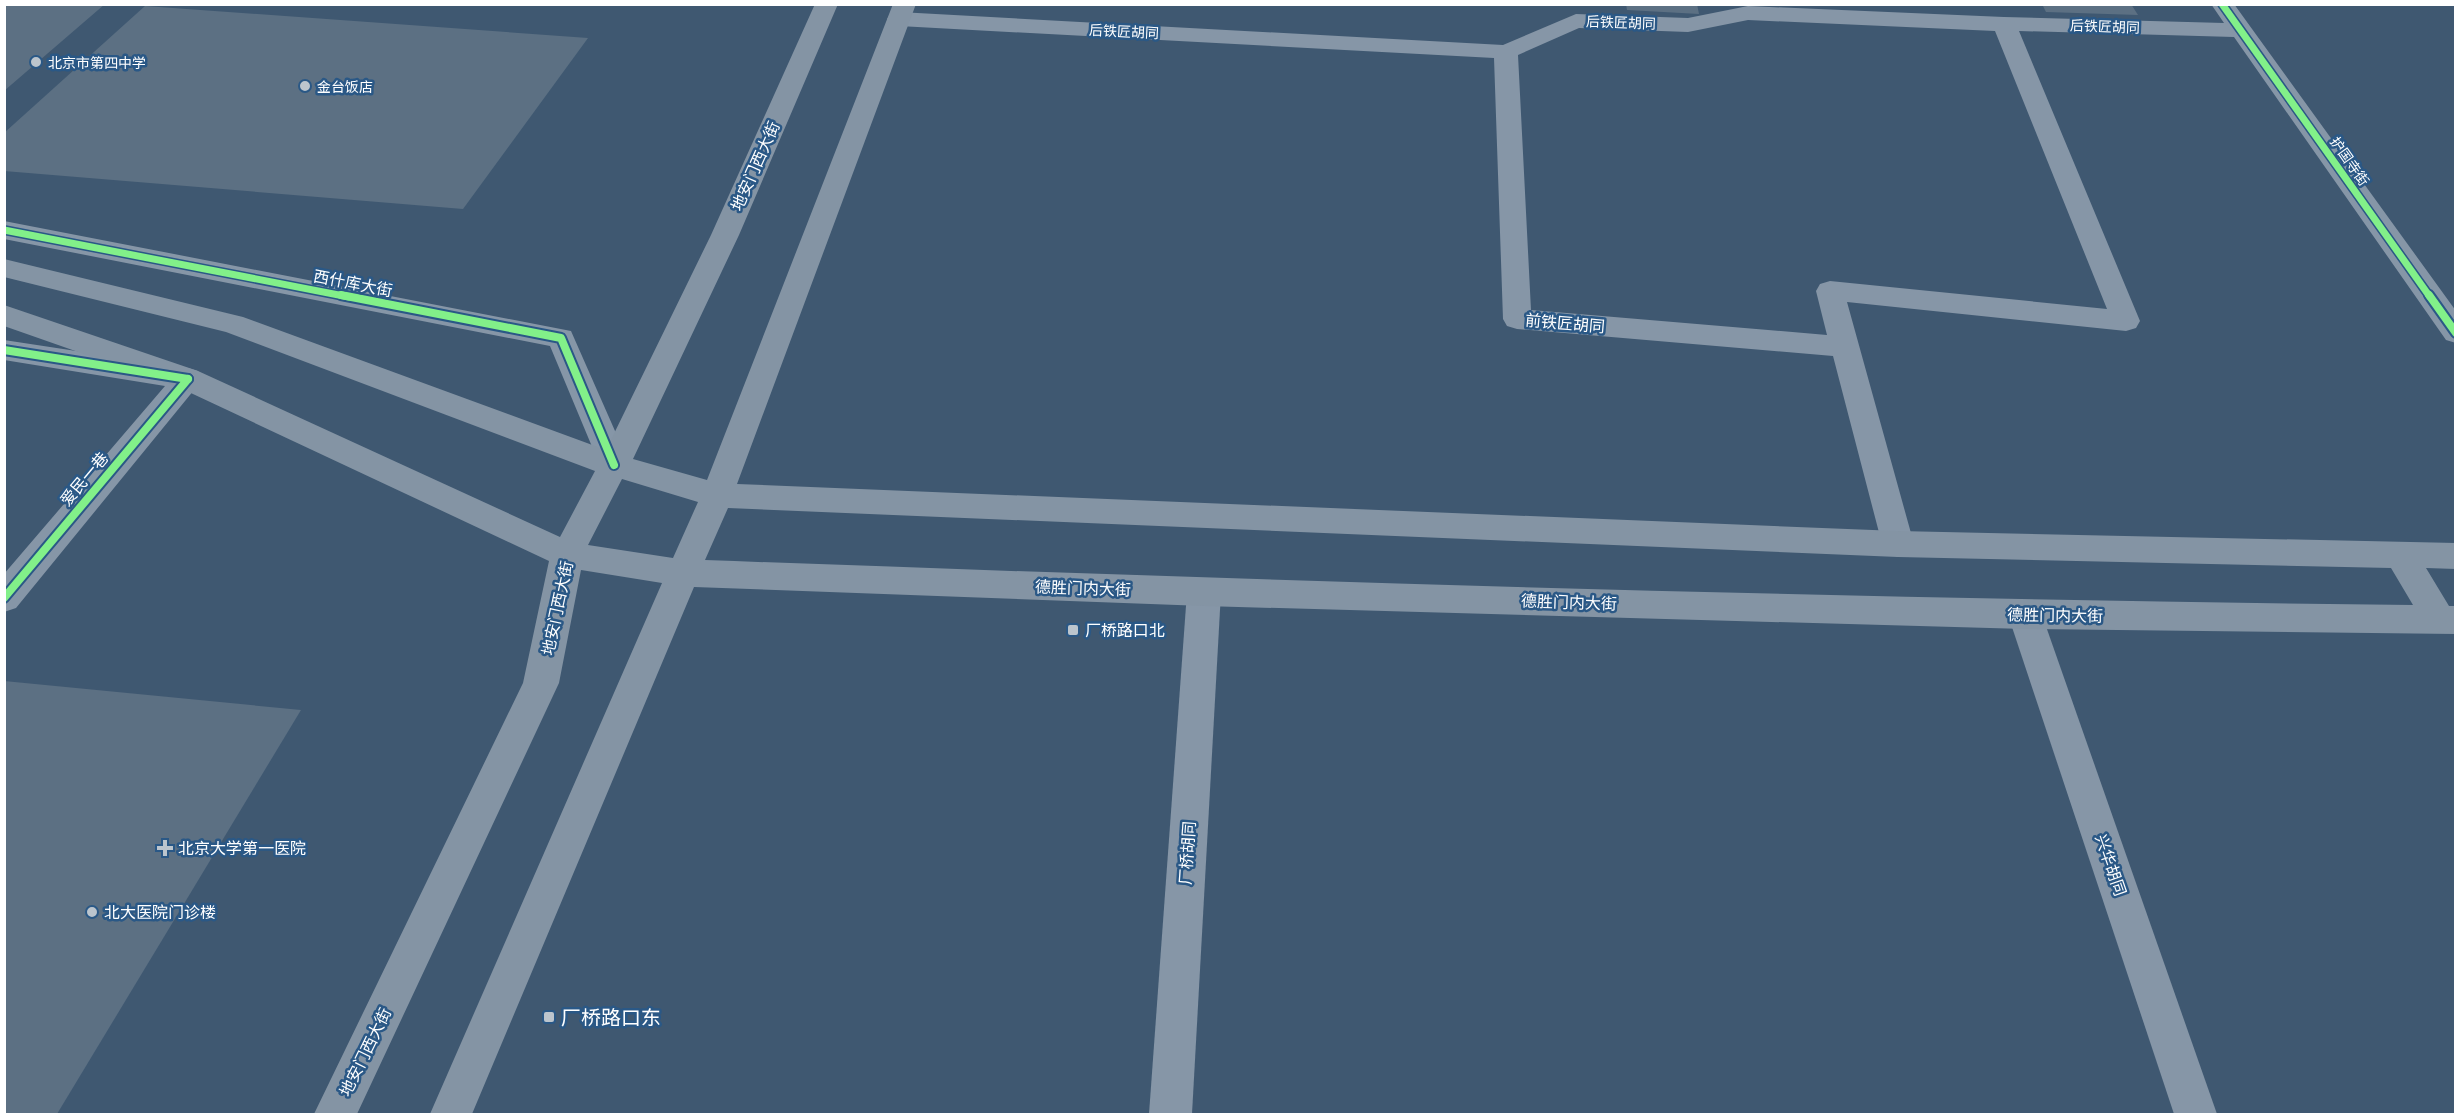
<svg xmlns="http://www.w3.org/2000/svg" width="2460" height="1119" font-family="'Noto Sans','Noto Sans SC',sans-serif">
<rect width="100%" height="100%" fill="#3f5871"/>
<g fill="#5c7083">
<path d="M 4,4 L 105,4 L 4,91 Z"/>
<path d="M 1626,4 L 1697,4 L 1699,14 L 1627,10 Z"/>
<path d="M 2042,4 L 2131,4 L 2138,15 L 2046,12 Z"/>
<path d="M 145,6 L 588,38 L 463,209 L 4,171 L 4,133 Z"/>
<path d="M 4,681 L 301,710 L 57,1114 L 4,1114 Z"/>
</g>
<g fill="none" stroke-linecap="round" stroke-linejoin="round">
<g fill="#8696a7" fill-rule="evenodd">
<path d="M 2211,4 L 2234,4 L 2456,311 L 2456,343 L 2446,340 L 2234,37 L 2019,31 L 2140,321 L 2136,328 L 2126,331 L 1847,302 L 1914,544 L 1910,553 L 1898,557 L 1886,553 L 1882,544 L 1833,356 L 1517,329 L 1507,326 L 1503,319 L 1494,58 L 899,26 L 891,24 L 887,19 L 891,14 L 899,12 L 1503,45 L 1576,14 L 1688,18 L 1748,6 L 2004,17 L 2224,23 ZM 1748,20 L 1995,31 L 2107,309 L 1830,281 L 1820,284 L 1816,291 L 1827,335 L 1531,310 L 1518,55 L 1579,28 L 1688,32 Z"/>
<path d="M 4,221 L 571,331 L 630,465 L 625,473 L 614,477 L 603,473 L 550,346 L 4,239 Z"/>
<path d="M 4,340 L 188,368 L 198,371 L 203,379 L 16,608 L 4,612 L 4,574 L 165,386 L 4,360 Z"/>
<path d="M 1204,578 L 1216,582 L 1221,592 L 1192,1114 L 1149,1114 L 1187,592 L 1192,582 Z"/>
<path d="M 2025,601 L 2037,605 L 2042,615 L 2217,1114 L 2174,1114 L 2008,615 L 2013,605 Z"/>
</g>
<path fill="#8494a4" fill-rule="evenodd" d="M 815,4 L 838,4 L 739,235 L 633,459 L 707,480 L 893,4 L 916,4 L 737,484 L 1898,531 L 2456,543 L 2456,569 L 2426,568 L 2449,606 L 2456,606 L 2456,634 L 2025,629 L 1204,606 L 694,587 L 472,1114 L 430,1114 L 662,583 L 581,570 L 559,683 L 357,1114 L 314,1114 L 523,683 L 549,561 L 178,387 L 4,326 L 4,305 L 198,371 L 560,537 L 595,471 L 226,332 L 4,277 L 4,259 L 243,317 L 606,450 L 711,235 ZM 622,479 L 698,502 L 673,558 L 588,545 ZM 728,508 L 1898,557 L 2391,568 L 2413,605 C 1844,599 1275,581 705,560 Z"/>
<g stroke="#2a5886" stroke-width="10">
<g id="cycleway-far1">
<path d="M 2222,4 L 2430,297"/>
<path d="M 4,230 L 349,297"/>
</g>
</g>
<g stroke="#2a5886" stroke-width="12">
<g id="cycleway">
<path d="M 341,295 L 561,338 L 614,465"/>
<path d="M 2429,295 L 2456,333"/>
<path d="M 4,350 L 188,379"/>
<path d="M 4,598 L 188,379"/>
</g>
</g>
<use href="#cycleway-far1" stroke="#82f089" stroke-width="7"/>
<use href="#cycleway" stroke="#82f089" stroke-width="8"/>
</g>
<g fill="#bcc5cd" stroke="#2a5886" stroke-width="2">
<circle cx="36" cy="62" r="6"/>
<circle cx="305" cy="86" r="6"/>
<rect x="1067" y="624" width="12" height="12" rx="3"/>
<path d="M162 839h6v6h6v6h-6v6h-6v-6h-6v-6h6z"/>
<circle cx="92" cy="912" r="6"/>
<rect x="543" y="1011" width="12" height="12" rx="3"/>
</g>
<g text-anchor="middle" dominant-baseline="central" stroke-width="5" stroke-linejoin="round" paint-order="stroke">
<g font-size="14" fill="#fff" stroke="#2a5886">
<text transform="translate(1621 22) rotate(2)">后铁匠胡同</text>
<text transform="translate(2105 26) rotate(2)">后铁匠胡同</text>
<text transform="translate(1124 31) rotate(3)">后铁匠胡同</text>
<text transform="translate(2350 161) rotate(55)">护国寺街</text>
</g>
<g font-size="14" fill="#fff" stroke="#2a5886" text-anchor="start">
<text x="48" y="62">北京市第四中学</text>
<text x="317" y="86">金台饭店</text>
</g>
<g font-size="16" fill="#fff" stroke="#2a5886">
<text transform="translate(755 166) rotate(-66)">地安门西大街</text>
<text transform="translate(353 283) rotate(11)">西什库大街</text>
<text transform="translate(1565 323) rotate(5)">前铁匠胡同</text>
<text transform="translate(84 479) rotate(-50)">爱民一巷</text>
<text transform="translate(1083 588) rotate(2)">德胜门内大街</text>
<text transform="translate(1569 602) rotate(2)">德胜门内大街</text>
<text transform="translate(557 608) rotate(-78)">地安门西大街</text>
<text transform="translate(2055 615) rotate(1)">德胜门内大街</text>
<text transform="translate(1187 853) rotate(-86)">厂桥胡同</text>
<text transform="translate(2111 865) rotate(71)">兴华胡同</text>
<text transform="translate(365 1052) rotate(-64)">地安门西大街</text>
</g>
<g font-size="16" fill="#fff" stroke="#2a5886" text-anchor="start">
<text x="1085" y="630">厂桥路口北</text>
<text x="178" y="848">北京大学第一医院</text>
<text x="104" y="912">北大医院门诊楼</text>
</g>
<g font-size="20" fill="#fff" stroke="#2a5886" text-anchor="start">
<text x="561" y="1017">厂桥路口东</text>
</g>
</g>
<rect width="2460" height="1119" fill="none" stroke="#ffffff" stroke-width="12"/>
</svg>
